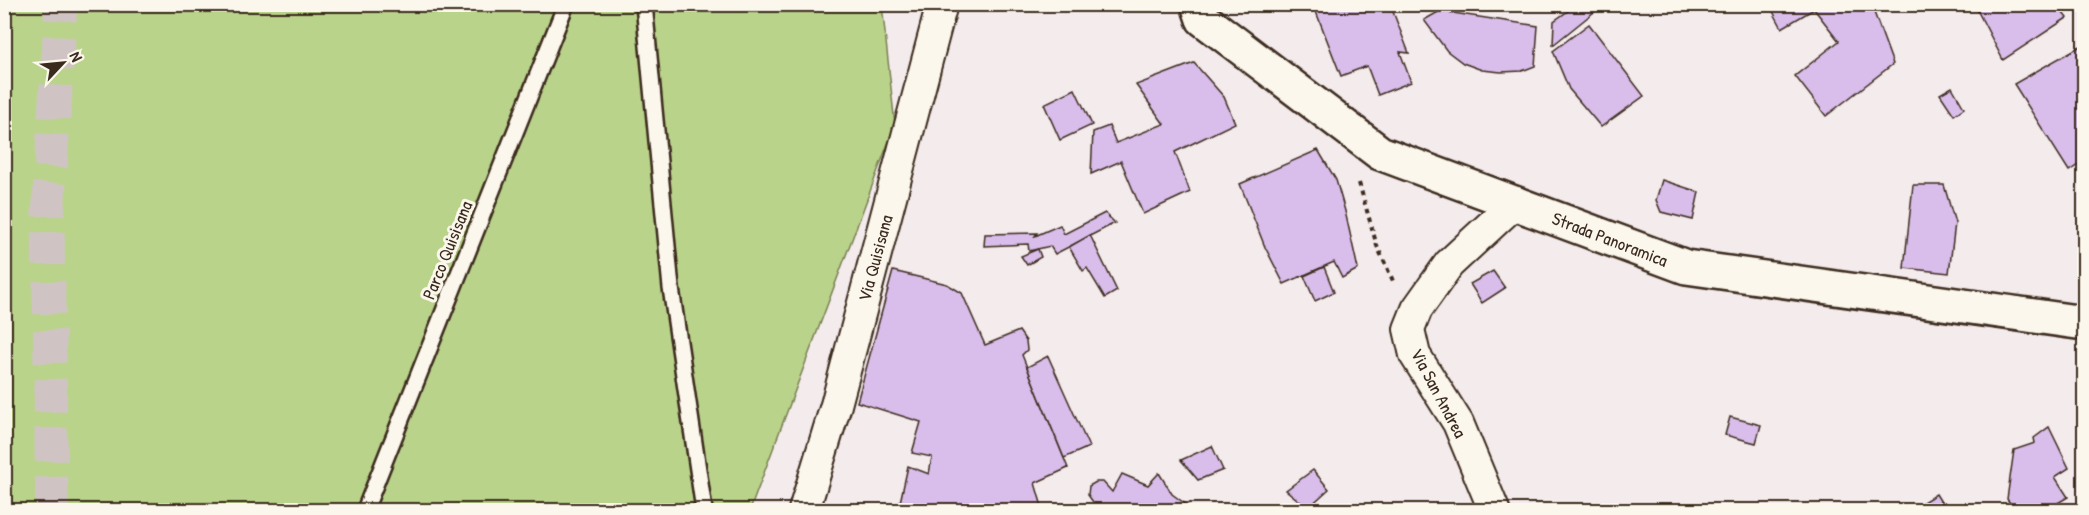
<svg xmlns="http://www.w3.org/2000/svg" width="2089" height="515" font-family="'Patrick Hand',sans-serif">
<rect width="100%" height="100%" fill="#f4ebec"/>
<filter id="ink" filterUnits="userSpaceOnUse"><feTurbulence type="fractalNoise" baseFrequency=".0167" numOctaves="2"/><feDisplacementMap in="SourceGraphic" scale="12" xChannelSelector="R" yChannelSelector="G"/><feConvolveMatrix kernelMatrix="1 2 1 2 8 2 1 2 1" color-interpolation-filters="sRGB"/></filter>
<g filter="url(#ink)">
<path fill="#bad38b" stroke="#7a7e54" stroke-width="1.5" d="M 4,5 L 882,5 L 895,125 L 750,510 L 5,510 Z"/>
<g fill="#d9bdeb" stroke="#3b2a1e" stroke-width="1.5">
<path d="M 1313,4 L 1390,4 L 1409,53 L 1400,52 L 1411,82 L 1378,95 L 1367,66 L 1341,76 Z"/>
<path d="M 1578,4 L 1604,4 L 1553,45 L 1554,21 Z"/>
<path d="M 1769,4 L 1871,4 L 1893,64 L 1826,116 L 1795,76 L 1839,41 L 1814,9 L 1782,28 Z"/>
<path d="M 1974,4 L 2010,4 L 2014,11 L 2024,4 L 2064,4 L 2059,8 L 2067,18 L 2003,60 Z"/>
<path d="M 1440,11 L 1538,26 L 1535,66 L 1522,71 L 1501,72 L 1482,70 L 1463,63 L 1447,51 L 1424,20 Z"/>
<path d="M 1589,24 L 1644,96 L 1601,127 L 1569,89 L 1553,51 Z"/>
<path d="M 2084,44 L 2084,161 L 2069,171 L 2014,84 Z"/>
<path d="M 1194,63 L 1224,97 L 1235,123 L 1175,152 L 1190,192 L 1143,214 L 1121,161 L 1091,174 L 1093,132 L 1109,126 L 1116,143 L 1164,124 L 1136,85 Z"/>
<path d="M 1952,87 L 1964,108 L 1954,115 L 1940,94 Z"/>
<path d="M 1075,89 L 1092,125 L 1060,140 L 1044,104 Z"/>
<path d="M 1318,150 L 1336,180 L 1345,211 L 1358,269 L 1342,278 L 1334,262 L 1284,284 L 1265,247 L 1240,184 Z"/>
<path d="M 1662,180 L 1699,192 L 1693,220 L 1661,212 L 1656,200 Z"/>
<path d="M 1913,185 L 1944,185 L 1955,223 L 1949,273 L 1904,268 Z"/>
<path d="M 1105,213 L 1115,223 L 1055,254 L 1050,246 L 1029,251 L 1028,244 L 984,246 L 985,234 L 1037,233 L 1035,236 L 1060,225 L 1064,234 Z"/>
<path d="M 1090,235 L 1117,291 L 1105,298 L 1087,268 L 1083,271 L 1069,247 Z"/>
<path d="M 1038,249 L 1041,257 L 1027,265 L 1021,256 Z"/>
<path d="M 1324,267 L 1334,292 L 1315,301 L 1304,276 Z"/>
<path d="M 893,271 L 947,284 L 962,293 L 985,345 L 1019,331 L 1026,341 L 1027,350 L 1022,355 L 1068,468 L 1035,483 L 1043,510 L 913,510 L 899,507 L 908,466 L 929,474 L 932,457 L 912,453 L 921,422 L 857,402 Z"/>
<path d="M 1493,271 L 1505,288 L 1482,303 L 1470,284 Z"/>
<path d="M 1048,356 L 1089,447 L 1064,458 L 1027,367 Z"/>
<path d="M 1730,417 L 1761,425 L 1756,443 L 1725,435 Z"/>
<path d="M 2049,427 L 2069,468 L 2055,477 L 2068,497 L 2046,510 L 2015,510 L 2007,499 L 2014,450 L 2035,443 L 2034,438 Z"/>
<path d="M 1212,446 L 1223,470 L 1198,480 L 1181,460 Z"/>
<path d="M 1313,470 L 1329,489 L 1308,508 L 1286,490 Z"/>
<path d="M 1159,473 L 1172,494 L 1191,508 L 1189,510 L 1103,510 L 1105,507 L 1098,509 L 1088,495 L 1089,486 L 1096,482 L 1103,482 L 1112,492 L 1122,474 L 1148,485 Z"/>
<path d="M 1936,494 L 1944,507 L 1938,510 L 1910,510 Z"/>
</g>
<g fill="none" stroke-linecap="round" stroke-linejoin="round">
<path stroke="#cfc4c3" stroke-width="33" stroke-dasharray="33 16" stroke-linecap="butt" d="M 52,510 L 48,215 L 61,4"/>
<g stroke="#3b2a1e" stroke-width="20">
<g id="service">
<path d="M 644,4 L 671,288 L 704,510"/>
<path d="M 365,510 L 566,4"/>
</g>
</g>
<g stroke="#3b2a1e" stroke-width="34">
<g id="minor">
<path d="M 804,510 L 836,405 L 942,4"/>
<path d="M 1494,510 L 1458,423 L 1415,355 L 1409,329 L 1417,309 L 1449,264 L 1516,202"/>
</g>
</g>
<g stroke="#3b2a1e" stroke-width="38">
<path id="secondary" d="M 1198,4 L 1203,19 L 1380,153 L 1686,267 L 2084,323"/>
</g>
<path stroke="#3b2a1e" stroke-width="4" stroke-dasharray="4.5 4.5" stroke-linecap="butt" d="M 1359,183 L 1377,246 L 1394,283"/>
<use href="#service" stroke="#fbf7ec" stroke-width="15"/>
<use href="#minor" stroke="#fbf7ec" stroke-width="30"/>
<use href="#secondary" stroke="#fbf7ec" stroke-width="33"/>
</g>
</g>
<g text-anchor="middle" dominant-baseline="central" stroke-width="6" stroke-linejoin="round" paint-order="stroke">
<g font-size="18" fill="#3b2a1e" stroke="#fbf7ec">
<text transform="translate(1610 239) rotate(21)">Strada Panoramica</text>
<text transform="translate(447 250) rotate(-68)">Parco Quisisana</text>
<text transform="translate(875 258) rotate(-75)">Via Quisisana</text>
<text transform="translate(1439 393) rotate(62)">Via San Andrea</text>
</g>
</g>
<rect width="2089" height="515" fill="none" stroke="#fbf7ec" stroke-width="24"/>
<rect x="12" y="12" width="2065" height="491" fill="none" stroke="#3b2a1e" stroke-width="2" filter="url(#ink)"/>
<g transform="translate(63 63) rotate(64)" stroke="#fbf7ec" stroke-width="4.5" paint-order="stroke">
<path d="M0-4.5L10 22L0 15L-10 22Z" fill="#3b2a1e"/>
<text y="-9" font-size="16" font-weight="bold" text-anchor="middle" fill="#3b2a1e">N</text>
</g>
</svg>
